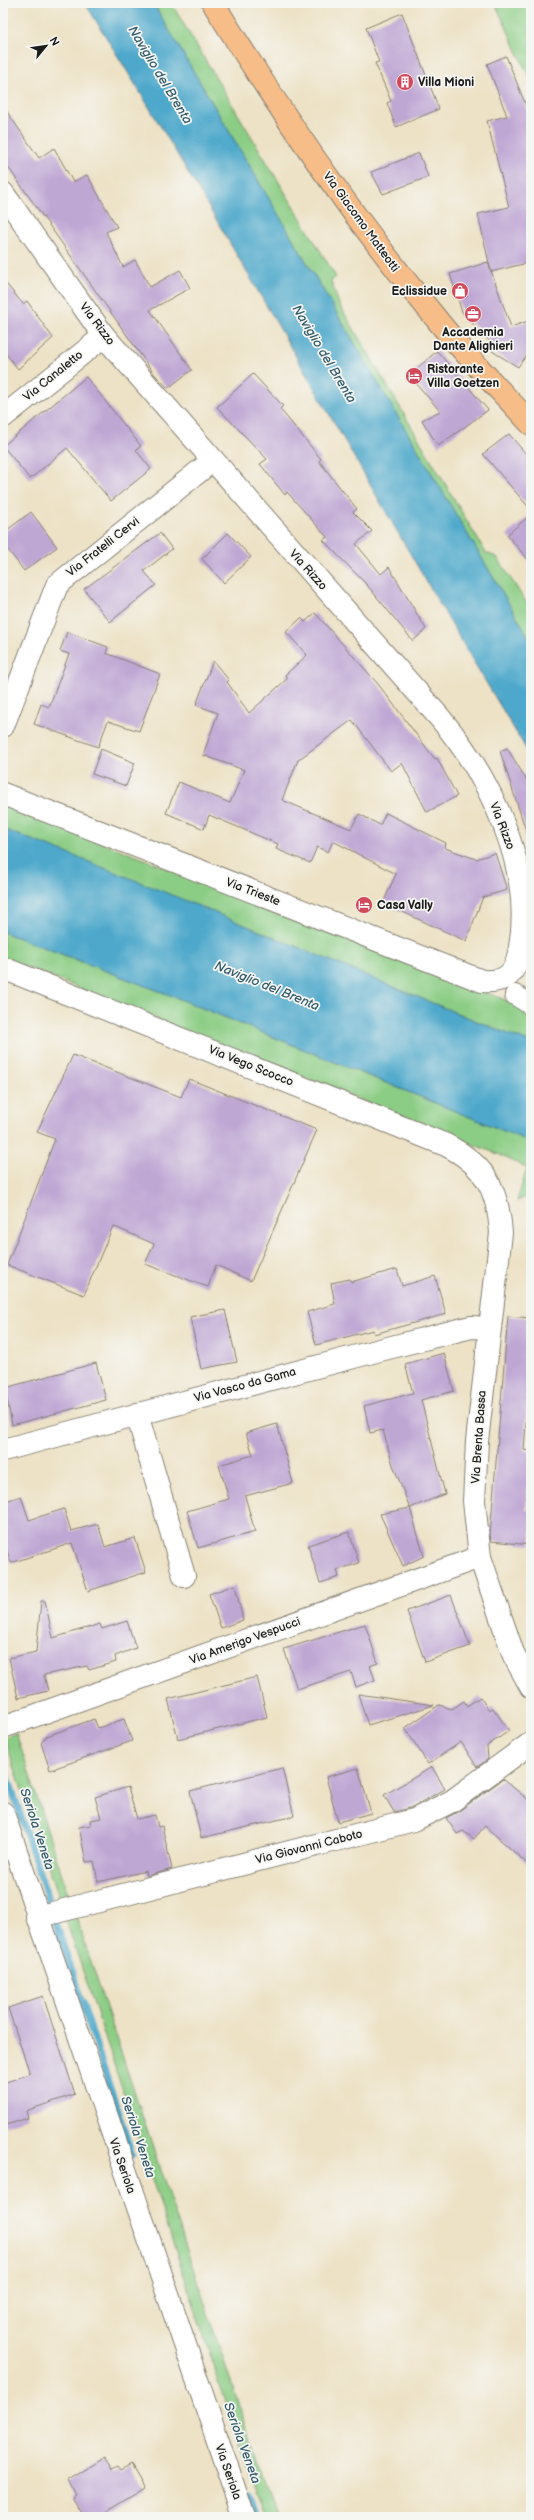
<svg xmlns="http://www.w3.org/2000/svg" width="534" height="2520" font-family="'Balsamiq Sans',sans-serif">
<rect width="100%" height="100%" fill="#f6f6f2"/>
<filter id="ink" filterUnits="userSpaceOnUse"><feTurbulence type="fractalNoise" baseFrequency=".025" numOctaves="2"/><feDisplacementMap in="SourceGraphic" scale="8" xChannelSelector="R" yChannelSelector="G"/><feConvolveMatrix kernelMatrix="1 2 1 2 8 2 1 2 1" color-interpolation-filters="sRGB"/></filter>
<filter id="wash" filterUnits="userSpaceOnUse"><feTurbulence type="fractalNoise" baseFrequency=".012" numOctaves="4" result="noise"/><feDisplacementMap in="SourceGraphic" scale="16" xChannelSelector="R" yChannelSelector="G"/><feGaussianBlur stdDeviation="0.9" result="paint"/><feColorMatrix in="noise" values="0 0 0 0 0 0 0 0 0 0 0 0 0 0 0 0 0 1.4 0 .05"/><feComposite in="paint" operator="in"/></filter>
<g filter="url(#wash)">
<rect width="100%" height="100%" fill="#ede2c6"/>
<g fill="#8ccd85" stroke="#547450">
<path d="M 153,3 L 171,3 L 336,277 L 331,281 L 339,304 L 486,553 L 497,557 L 531,610 L 531,641 Z"/>
<path d="M 495,3 L 531,3 L 531,81 Z"/>
<path d="M 3,804 L 526,1008 L 531,1012 L 531,1043 C 355,973 181,896 3,829 Z"/>
<path d="M 3,932 L 175,997 L 531,1142 L 531,1195 L 517,1201 L 527,1168 L 500,1155 L 3,958 Z"/>
<path d="M 16,1733 L 70,1900 L 61,1903 L 4,1737 Z"/>
<path d="M 75,1914 L 276,2517 L 264,2517 L 65,1917 Z"/>
</g>
<g fill="#4da8cb" stroke="#346274">
<path d="M 85,3 L 153,3 L 531,641 L 531,757 C 379,508 240,250 85,3 Z"/>
<path d="M 3,829 C 181,895 355,973 531,1043 L 531,1142 L 175,997 L 3,932 Z"/>
</g>
<g fill="none" stroke-linecap="round" stroke-linejoin="round">
<g stroke="#4da8cb" stroke-width="7">
<path d="M 3,1762 L 132,2155"/>
<path d="M 248,2494 L 256,2517"/>
</g>
</g>
<g id="blocks">
<g fill="#bfa7d4">
<path d="M 402,13 L 439,109 L 396,127 L 387,103 L 391,101 L 375,63 L 379,62 L 366,28 Z"/>
<path d="M 506,56 L 531,118 L 531,262 L 491,272 L 478,214 L 509,207 L 487,121 L 507,116 L 487,64 Z"/>
<path d="M 3,106 L 39,158 L 54,148 L 73,182 L 87,175 L 117,227 L 106,232 L 123,267 L 135,260 L 150,287 L 180,270 L 190,288 L 150,310 L 192,370 L 168,388 L 155,375 L 3,160 Z"/>
<path d="M 419,153 L 428,177 L 383,194 L 371,172 Z"/>
<path d="M 488,262 L 511,327 L 531,320 L 531,349 L 518,367 L 492,351 L 495,347 L 462,312 L 450,274 Z"/>
<path d="M 3,280 L 23,304 L 27,301 L 53,338 L 18,369 L 3,350 Z"/>
<path d="M 437,351 L 488,410 L 438,446 L 422,420 L 440,411 L 409,375 Z"/>
<path d="M 253,374 L 283,406 L 280,409 L 321,459 L 319,461 L 357,509 L 353,512 L 372,531 L 356,544 L 381,574 L 389,567 L 426,629 L 413,641 L 367,585 L 323,540 L 327,537 L 287,492 L 285,495 L 260,464 L 267,459 L 217,407 Z"/>
<path d="M 86,377 L 141,446 L 136,450 L 151,469 L 111,501 L 67,448 L 30,479 L 3,446 Z"/>
<path d="M 509,434 L 531,460 L 531,510 L 483,454 Z"/>
<path d="M 31,512 L 57,547 L 24,571 L 3,543 L 3,533 Z"/>
<path d="M 531,514 L 531,563 L 507,535 Z"/>
<path d="M 160,533 L 172,549 L 144,571 L 156,585 L 110,622 L 84,589 Z"/>
<path d="M 228,533 L 251,557 L 224,583 L 202,559 Z"/>
<path d="M 315,613 L 378,684 L 435,759 L 437,758 L 457,796 L 427,812 L 402,763 L 391,771 L 352,720 L 298,760 L 282,800 L 351,829 L 359,814 L 380,825 L 386,813 L 446,843 L 445,848 L 476,859 L 495,853 L 507,890 L 483,897 L 466,941 L 383,903 L 396,874 L 333,841 L 328,852 L 317,847 L 310,863 L 276,849 L 278,844 L 209,815 L 204,829 L 166,813 L 179,782 L 230,803 L 244,770 L 203,755 L 218,713 L 196,705 L 213,661 L 229,680 L 227,682 L 249,713 L 288,678 L 285,675 L 307,655 L 286,632 L 301,618 L 305,622 Z"/>
<path d="M 67,632 L 108,647 L 106,653 L 160,674 L 139,731 L 108,721 L 98,747 L 34,724 L 41,704 L 49,707 L 69,654 L 60,651 Z"/>
<path d="M 507,748 L 531,787 L 531,833 L 527,834 L 500,751 Z"/>
<path d="M 101,749 L 135,763 L 126,786 L 92,774 Z"/>
<path d="M 73,1055 L 181,1097 L 189,1079 L 317,1130 L 251,1281 L 216,1265 L 208,1287 L 145,1264 L 154,1244 L 113,1226 L 84,1295 L 7,1265 L 55,1139 L 37,1132 Z"/>
<path d="M 397,1269 L 402,1286 L 435,1276 L 446,1314 L 374,1334 L 373,1330 L 316,1345 L 307,1312 L 335,1304 L 331,1283 L 350,1279 L 351,1282 Z"/>
<path d="M 225,1310 L 237,1362 L 201,1369 L 190,1317 Z"/>
<path d="M 508,1316 L 531,1318 L 531,1355 L 524,1450 L 530,1451 L 526,1510 L 531,1511 L 531,1545 L 491,1541 L 490,1535 Z"/>
<path d="M 444,1353 L 454,1391 L 421,1400 L 445,1494 L 410,1508 L 393,1465 L 383,1430 L 370,1433 L 364,1406 L 413,1393 L 405,1364 Z"/>
<path d="M 96,1363 L 106,1400 L 12,1425 L 5,1388 Z"/>
<path d="M 277,1424 L 293,1483 L 245,1496 L 255,1532 L 198,1548 L 187,1511 L 229,1499 L 219,1465 L 253,1455 L 246,1433 Z"/>
<path d="M 21,1496 L 29,1520 L 64,1509 L 71,1531 L 98,1524 L 105,1547 L 135,1538 L 146,1572 L 88,1591 L 72,1543 L 11,1563 L 3,1538 L 3,1502 Z"/>
<path d="M 410,1508 L 424,1556 L 403,1566 L 380,1514 Z"/>
<path d="M 349,1532 L 359,1563 L 337,1570 L 339,1577 L 320,1583 L 308,1545 Z"/>
<path d="M 235,1585 L 243,1620 L 221,1628 L 209,1594 Z"/>
<path d="M 451,1595 L 470,1646 L 425,1662 L 407,1611 Z"/>
<path d="M 41,1601 L 45,1601 L 53,1638 L 100,1624 L 102,1629 L 127,1621 L 136,1648 L 115,1656 L 116,1662 L 89,1670 L 87,1666 L 44,1675 L 48,1691 L 18,1698 L 9,1658 L 36,1652 Z"/>
<path d="M 365,1624 L 378,1663 L 370,1666 L 375,1680 L 356,1687 L 351,1672 L 297,1689 L 284,1649 Z"/>
<path d="M 257,1677 L 267,1717 L 178,1739 L 168,1699 Z"/>
<path d="M 358,1694 L 434,1705 L 368,1725 Z"/>
<path d="M 480,1697 L 489,1710 L 493,1708 L 509,1731 L 487,1746 L 488,1759 L 477,1767 L 461,1742 L 428,1764 L 405,1728 L 439,1705 L 452,1709 L 464,1701 L 467,1706 Z"/>
<path d="M 94,1719 L 98,1728 L 124,1719 L 132,1741 L 50,1770 L 41,1743 L 47,1736 Z"/>
<path d="M 432,1767 L 445,1789 L 410,1808 L 394,1812 L 384,1795 Z"/>
<path d="M 282,1768 L 294,1816 L 201,1838 L 190,1791 Z"/>
<path d="M 358,1768 L 371,1813 L 338,1822 L 326,1777 Z"/>
<path d="M 503,1779 L 531,1802 L 531,1867 L 485,1826 L 474,1839 L 463,1831 L 457,1834 L 446,1818 L 459,1811 Z"/>
<path d="M 128,1787 L 137,1819 L 155,1815 L 158,1827 L 162,1826 L 172,1869 L 147,1876 L 146,1871 L 98,1882 L 94,1861 L 86,1862 L 79,1827 L 91,1825 L 90,1820 L 101,1818 L 95,1797 Z"/>
<path d="M 43,1996 L 75,2094 L 26,2111 L 28,2118 L 3,2126 L 3,2083 L 30,2074 L 8,2008 Z"/>
<path d="M 104,2458 L 112,2470 L 118,2467 L 121,2471 L 131,2465 L 145,2489 L 99,2517 L 85,2517 L 72,2496 L 75,2494 L 67,2481 Z"/>
</g>
</g>
</g>
<g filter="url(#ink)">
<use href="#blocks" fill-opacity="0" stroke="#847f71" stroke-width="1"/>
<g fill="none" stroke-linecap="round" stroke-linejoin="round">
<g stroke="#847f71" stroke-width="22">
<path id="pedestrian" d="M 515,995 L 531,1005"/>
</g>
<g stroke="#847f71" stroke-width="24">
<g id="minor">
<path d="M 3,193 L 104,336 L 440,718 C 490,777 534,868 520,947 C 516,972 509,983 482,981 L 3,794"/>
<path d="M 3,417 L 104,336"/>
<path d="M 3,726 L 57,585 L 212,461"/>
<path d="M 3,968 L 446,1145 C 485,1165 498,1189 501,1233 L 477,1441 L 474,1501 L 480,1557 L 514,1656 L 531,1687"/>
<path d="M 137,1414 L 184,1576"/>
<path d="M 3,1450 L 380,1350 L 471,1327 L 488,1328"/>
<path d="M 3,1727 L 480,1557"/>
<path d="M 3,1813 L 244,2517"/>
<path d="M 37,1917 L 414,1820 L 452,1801 L 531,1743"/>
</g>
</g>
<g stroke="#847f71" stroke-width="24">
<path id="primary" d="M 213,3 C 280,112 353,218 434,316 C 464,354 498,388 531,424"/>
</g>
<use href="#pedestrian" stroke="#fff" stroke-width="20"/>
<use href="#minor" stroke="#fff" stroke-width="22"/>
<use href="#primary" stroke="#f7bd88" stroke-width="22"/>
</g>
</g>
<defs>
<g id="building-disc" transform="scale(0.9)"><circle r="9.5" fill="#d1495b" stroke="#f6f6f2"/><path d="M-4-6H4V6H1V3H-1V6H-4ZM-2.5-4.3h1.7v1.8h-1.7ZM.8-4.3h1.7v1.8H.8ZM-2.5-1h1.7V.8h-1.7ZM.8-1h1.7V.8H.8Z" fill="#fff"/></g>
<g id="shop-disc" transform="scale(0.9)"><circle r="9.5" fill="#d1495b" stroke="#f6f6f2"/><path d="M-5-2.5h2.3a2.7 3.5 0 0 1 5.4 0H5L5.5 6h-11ZM-1.5-2.5h3a1.5 2.3 0 0 0-3 0Z" fill="#fff"/></g>
<g id="office-disc" transform="scale(0.9)"><circle r="9.5" fill="#d1495b" stroke="#f6f6f2"/><path d="M-6-3h4V-5.5h4V-3h4V5H-6ZM-1-4.5V-3h2v-1.5ZM-6 0V1H6V0Z" fill="#fff"/></g>
<g id="hotel-disc" transform="scale(0.9)"><circle r="9.5" fill="#d1495b" stroke="#f6f6f2"/><path d="M-6-4.5h1.5V1H6V5H4.5V3h-9V5H-6ZM-4 0a1.8 1.8 0 1 1 3.6 0ZM.5 0V-2.5h3Q6-2.5 6 0Z" fill="#fff"/></g>
</defs>
<g fill-rule="evenodd">
<use href="#building-disc" x="405" y="82"/>
<use href="#shop-disc" x="460" y="291"/>
<use href="#office-disc" x="473" y="314"/>
<use href="#hotel-disc" x="414" y="376"/>
<use href="#hotel-disc" x="364" y="905"/>
</g>
<g text-anchor="middle" dominant-baseline="central" stroke-width="3.5" stroke-linejoin="round" paint-order="stroke">
<g font-size="12" font-weight="bold" fill="#1c1c1c" stroke="#f6f6f2" text-anchor="start">
<text x="418" y="82">Villa Mioni</text>
<text x="447" y="291" text-anchor="end">Eclissidue</text>
<text x="473" y="332" text-anchor="middle">Accademia<tspan x="473" dy="14">Dante Alighieri</tspan></text>
<text x="427" y="369">Ristorante<tspan x="427" dy="14">Villa Goetzen</tspan></text>
<text x="377" y="905">Casa Vally</text>
</g>
<g font-size="12" fill="#1c1c1c" stroke="#f6f6f2">
<text transform="translate(361 222) rotate(54)">Via Giacomo Matteotti</text>
<text transform="translate(97 324) rotate(53)">Via Rizzo</text>
<text transform="translate(53 376) rotate(-39)">Via Canaletto</text>
<text transform="translate(103 547) rotate(-38)">Via Fratelli Cervi</text>
<text transform="translate(308 570) rotate(48)">Via Rizzo</text>
<text transform="translate(502 826) rotate(69)">Via Rizzo</text>
<text transform="translate(253 892) rotate(21)">Via Trieste</text>
<text transform="translate(251 1066) rotate(22)">Via Vego Scocco</text>
<text transform="translate(245 1385) rotate(-15)">Via Vasco da Gama</text>
<text transform="translate(479 1437) rotate(-86)">Via Brenta Bassa</text>
<text transform="translate(245 1641) rotate(-20)">Via Amerigo Vespucci</text>
<text transform="translate(309 1847) rotate(-14)">Via Giovanni Caboto</text>
<text transform="translate(122 2166) rotate(71)">Via Seriola</text>
<text transform="translate(228 2472) rotate(71)">Via Seriola</text>
</g>
<g font-size="13" font-style="italic" fill="#325b6b" stroke="#f6f6f2">
<text transform="translate(160 75) rotate(59)">Naviglio del Brenta</text>
<text transform="translate(324 354) rotate(59)">Naviglio del Brenta</text>
<text transform="translate(267 986) rotate(22)">Naviglio del Brenta</text>
<text transform="translate(37 1829) rotate(72)">Seriola Veneta</text>
<text transform="translate(138 2137) rotate(72)">Seriola Veneta</text>
<text transform="translate(242 2443) rotate(70)">Seriola Veneta</text>
</g>
</g>
<rect width="534" height="2520" fill="none" stroke="#f6f6f2" stroke-width="16"/>
<g transform="translate(46 46) rotate(61)" stroke="#f6f6f2" stroke-width="3" paint-order="stroke">
<path d="M0-3L7 15L0 10L-7 15Z" fill="#1c1c1c"/>
<text y="-6" font-size="11" font-weight="bold" text-anchor="middle" fill="#1c1c1c">N</text>
</g>
</svg>
